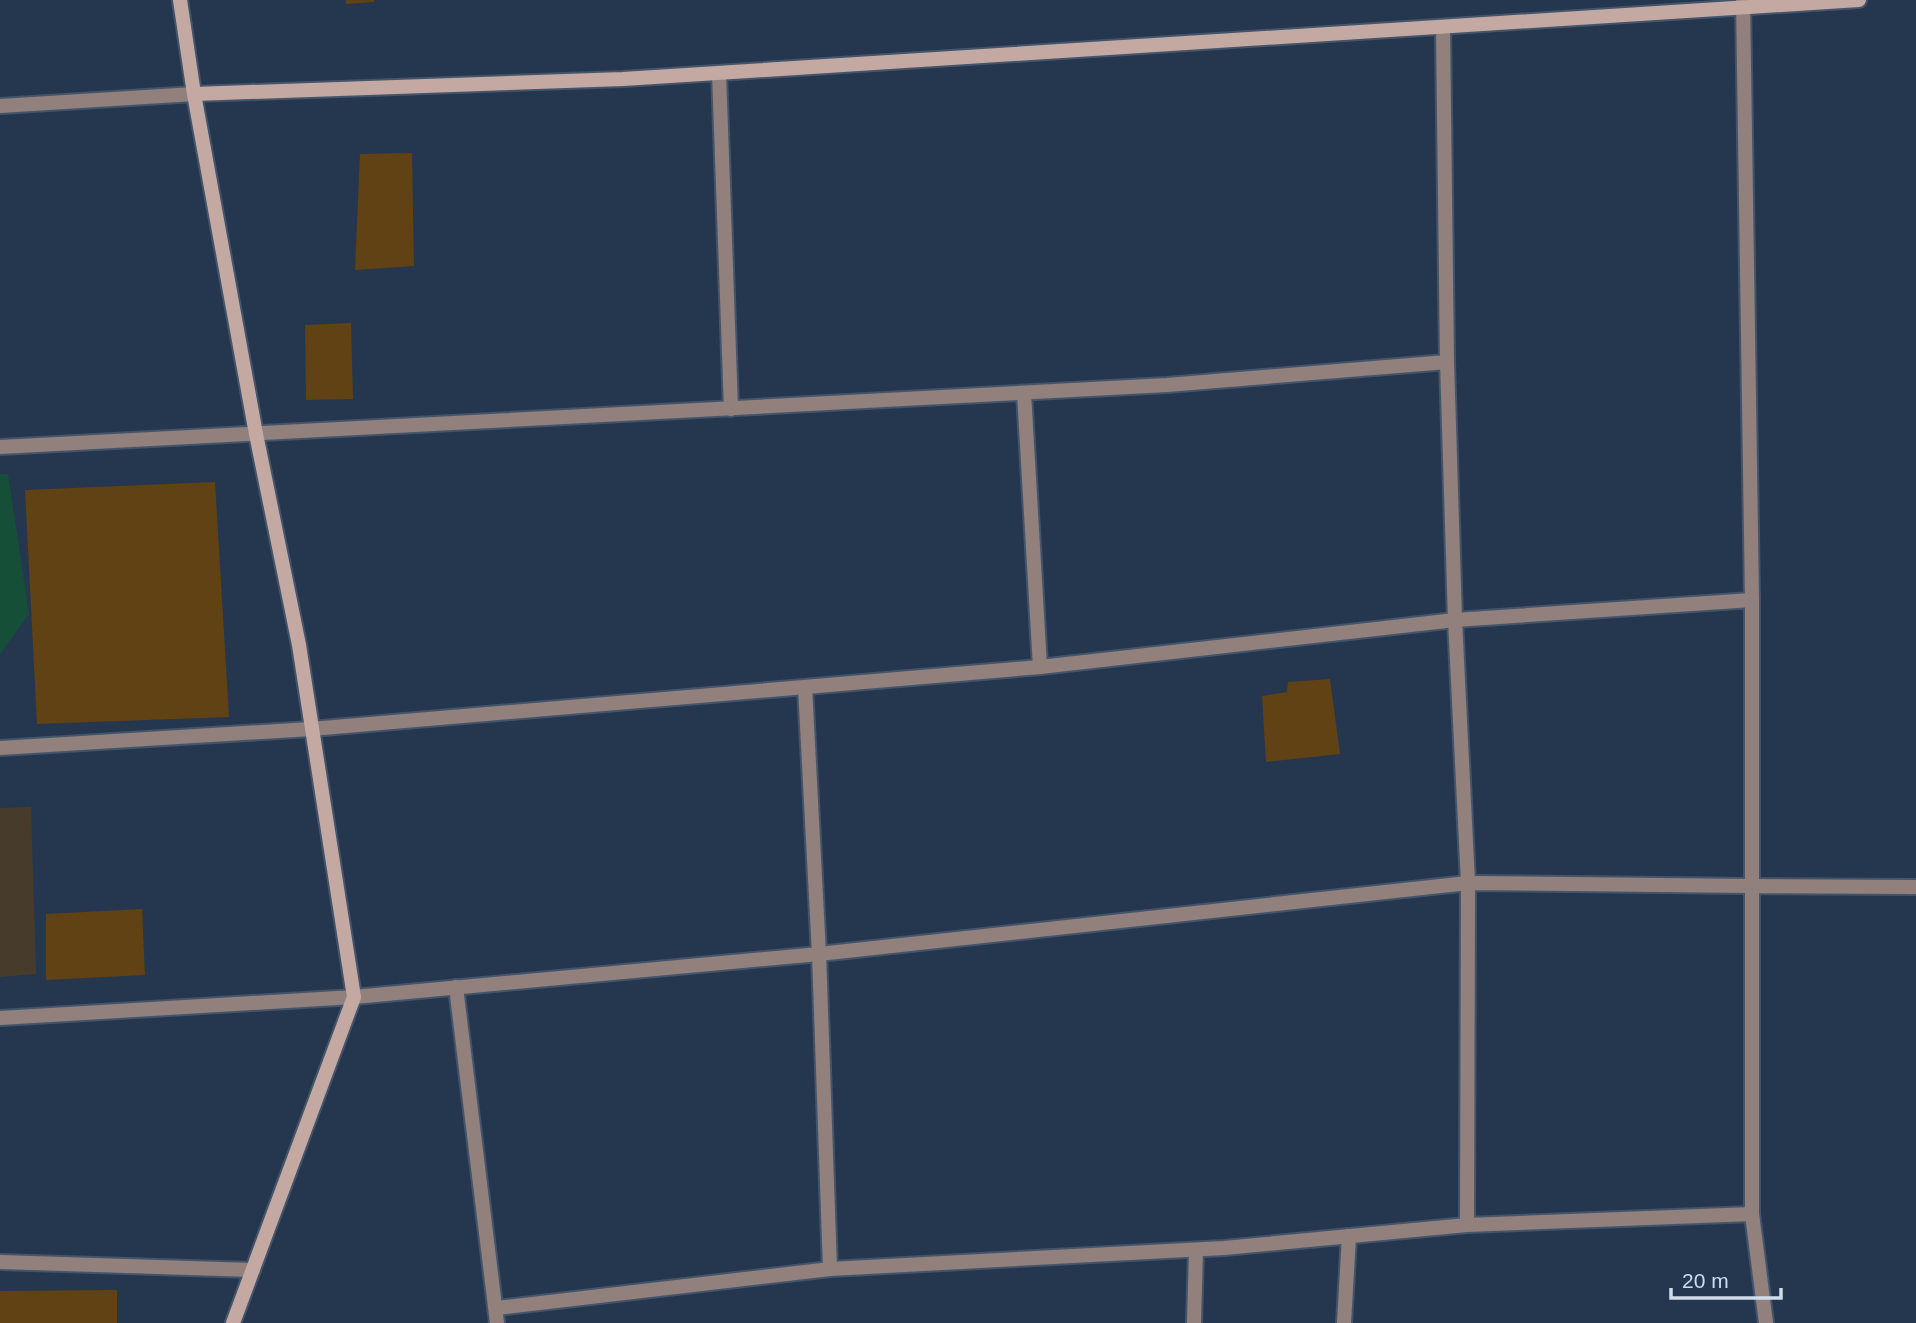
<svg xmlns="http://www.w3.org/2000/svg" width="1916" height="1323" font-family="Helvetica,sans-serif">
<rect width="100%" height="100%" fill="#25374f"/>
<path fill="#473c2c" d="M 31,807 L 36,974 L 0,977 L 0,808 Z"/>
<path fill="#154f37" d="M 0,474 L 8,474 L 29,614 L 0,654 Z"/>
<g fill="#614214">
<path d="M 346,0 L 374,0 L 374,2 L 346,4 Z"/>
<path d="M 412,153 L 414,266 L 355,270 L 360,154 Z"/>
<path d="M 351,323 L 353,399 L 306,400 L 305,325 Z"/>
<path d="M 215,482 L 229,717 L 37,724 L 25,490 Z"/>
<path d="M 1330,679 L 1340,754 L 1266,762 L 1262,696 L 1287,692 L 1288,682 Z"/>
<path d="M 142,909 L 145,975 L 46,980 L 46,914 Z"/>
<path d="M 117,1290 L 117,1323 L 0,1323 L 0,1291 Z"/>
</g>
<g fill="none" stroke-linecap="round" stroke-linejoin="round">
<g stroke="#44556b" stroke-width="18">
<g id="street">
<path d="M 719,73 L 731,409"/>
<path d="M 0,106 L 194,94"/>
<path d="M 1024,393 L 1040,667"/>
<path d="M 0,447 L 1167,385 L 1447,362 L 1443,28"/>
<path d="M 0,748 L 311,729 L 1040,667 L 1455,620 L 1447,362"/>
<path d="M 456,987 L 497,1323"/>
<path d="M 0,1018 L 354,997 L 819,954 L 1468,883 L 1455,620 L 1752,600 L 1743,0"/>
<path d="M 1467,1225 L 1468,883 L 1752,886 L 1752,600"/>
<path d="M 0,1262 L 253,1270"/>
<path d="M 830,1269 L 1224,1248 L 1467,1225 L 1752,1214"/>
<path d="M 497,1308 L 830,1269 L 819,954 L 805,687"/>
<path d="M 1194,1323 L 1196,1250"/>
<path d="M 1344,1323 L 1349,1236"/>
<path d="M 1766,1323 L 1752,1214 L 1752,886 L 1916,887"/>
</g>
</g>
<g stroke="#44556b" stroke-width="18">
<g id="secondary">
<path d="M 180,0 L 194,94 L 256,434 L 299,645 L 354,997 L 233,1323"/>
<path d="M 194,94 L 623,79 L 1859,0"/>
</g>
</g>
<use href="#street" stroke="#91807c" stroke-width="14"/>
<use href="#secondary" stroke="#c4a9a2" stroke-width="14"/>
</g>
<path d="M1671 1288v10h110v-10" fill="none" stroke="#d0dbeb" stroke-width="3.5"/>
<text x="1682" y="1288" font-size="21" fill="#d0dbeb" stroke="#25374f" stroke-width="5" paint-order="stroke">20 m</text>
</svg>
